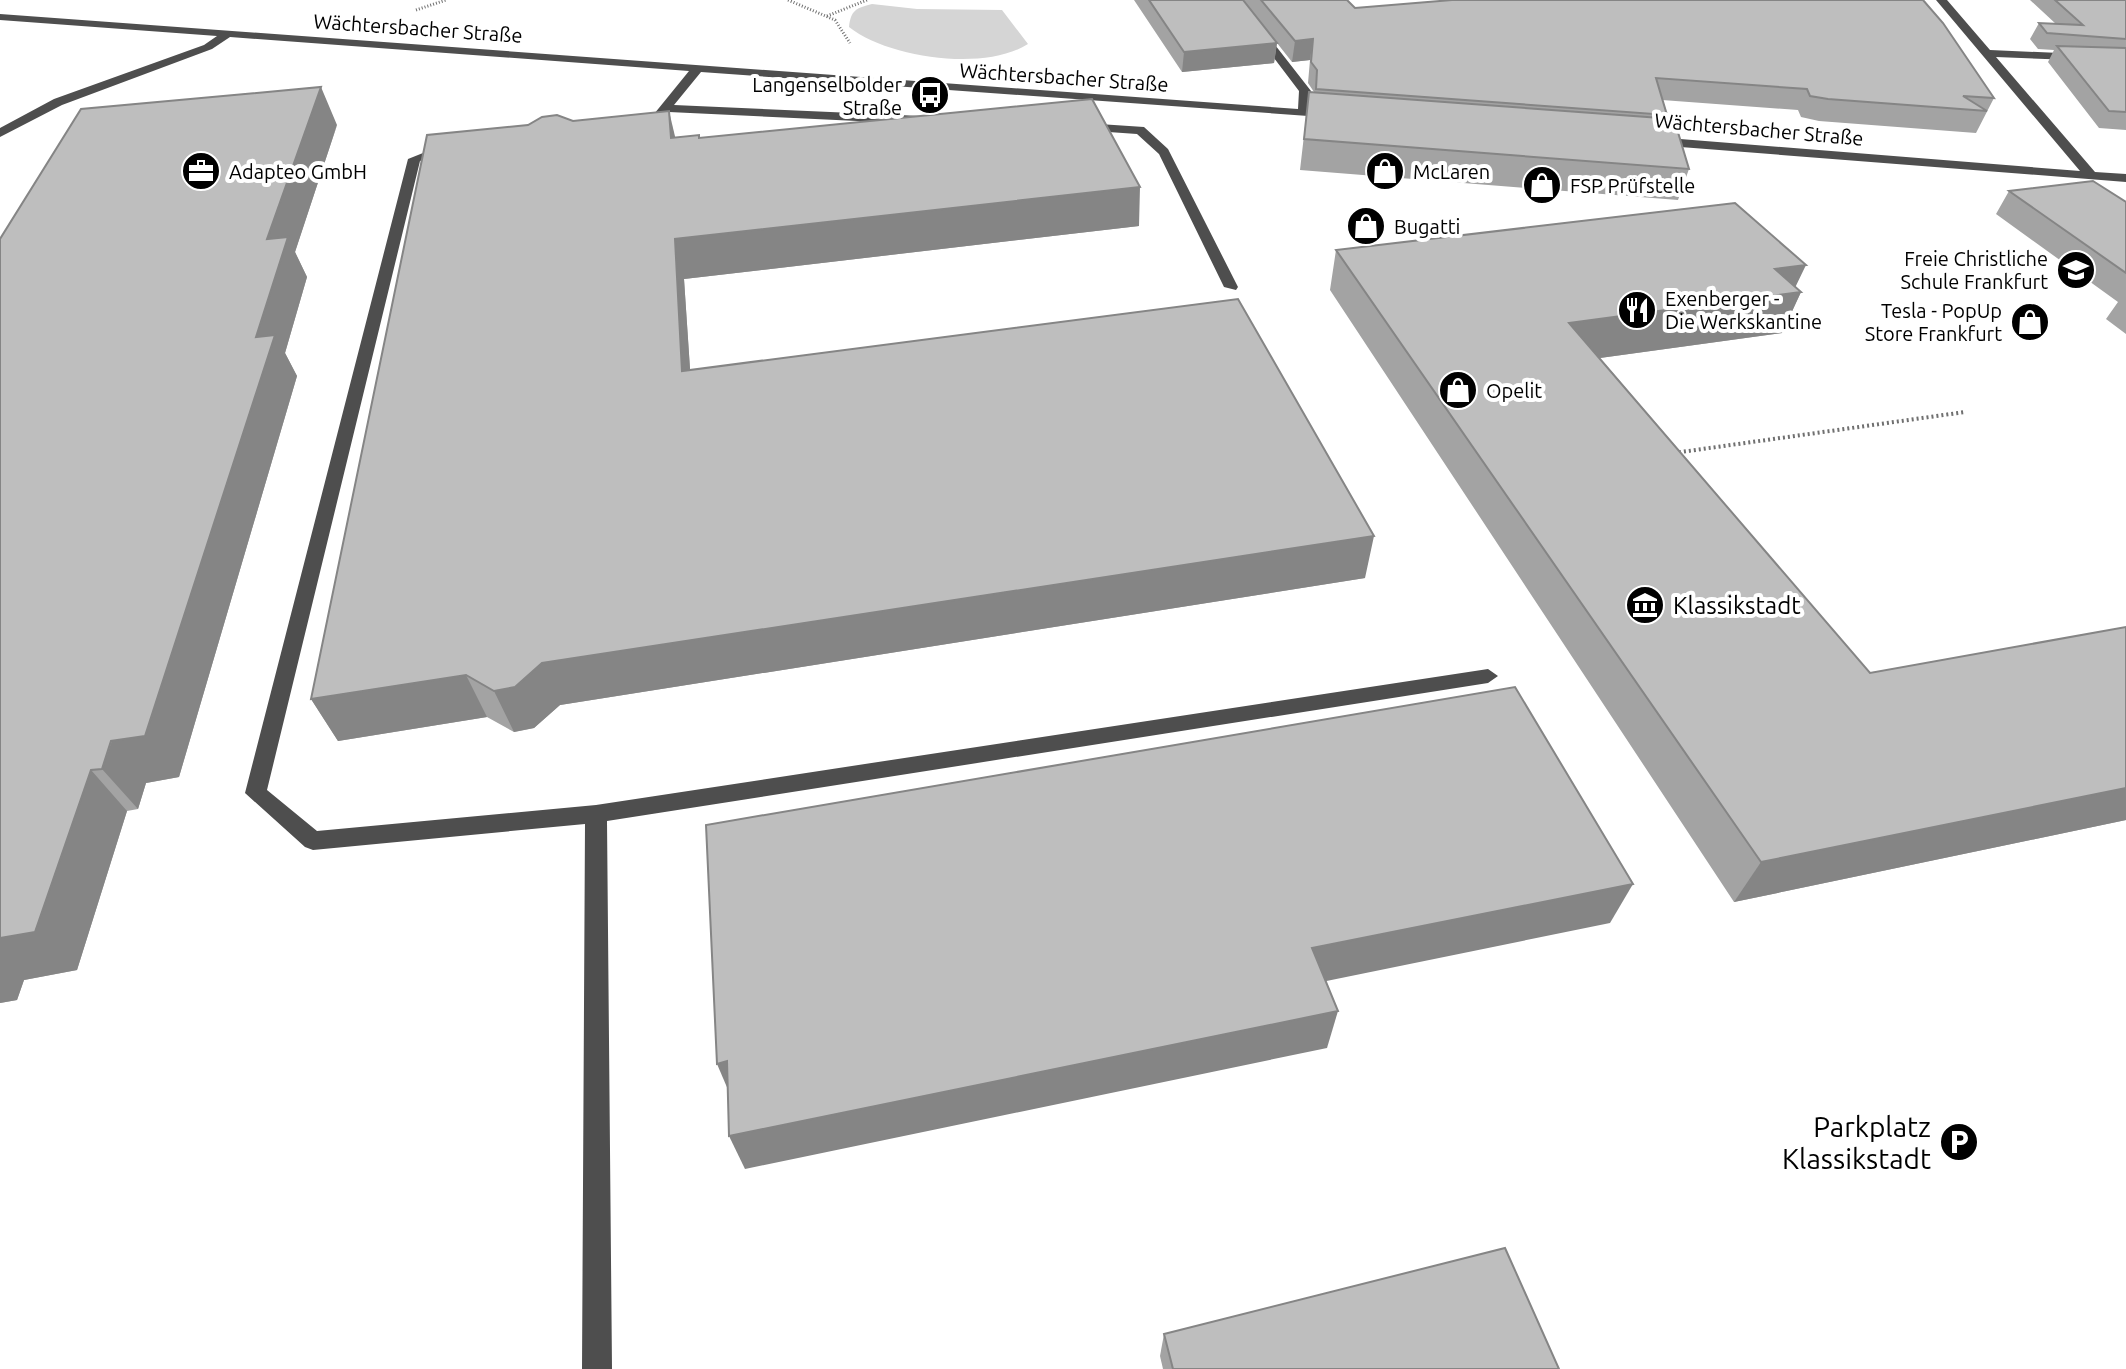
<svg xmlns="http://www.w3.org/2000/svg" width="2126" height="1369" font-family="Ubuntu,sans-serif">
<rect width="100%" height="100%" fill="#fff"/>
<path fill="#d5d5d5" d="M 872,4 L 917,9 L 1002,10 L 1028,44 C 985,72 888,58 849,27 C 851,10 856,8 872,4 Z"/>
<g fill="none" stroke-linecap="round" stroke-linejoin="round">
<g stroke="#707070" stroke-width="3" stroke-dasharray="1 2" stroke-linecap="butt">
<path d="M 788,0 L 835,20 L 850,43"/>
<path d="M 416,10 L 446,0"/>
<path d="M 827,16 L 867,0"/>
</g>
<path stroke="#707070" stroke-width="4" stroke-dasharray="2 3" stroke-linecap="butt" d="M 1674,453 L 1965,412"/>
<g fill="#4e4e4e" fill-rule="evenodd">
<path d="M 1230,0 L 1240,0 L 1311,91 L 1310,110 L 1336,112 L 1336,118 L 701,72 L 674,105 L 921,116 L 927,120 L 921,124 L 669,112 L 658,125 L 638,126 L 638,120 L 650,119 L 689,71 L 230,37 L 212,49 L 62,105 L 0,137 L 0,128 L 54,99 L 204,45 L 217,36 L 0,20 L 0,14 L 1298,109 L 1299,91 Z"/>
<path d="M 1936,0 L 1947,0 L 1990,50 L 2126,56 L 2126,62 L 1996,57 L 2095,172 L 2126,174 L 2126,182 L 1655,145 L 1649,141 L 1655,137 L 2080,171 Z"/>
<path d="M 1084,123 L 1144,127 L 1168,149 L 1238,287 L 1236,290 L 1224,287 L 1159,154 L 1137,134 L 1080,130 L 1080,124 Z"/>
<path d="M 448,143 L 452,144 L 452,150 L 420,161 L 267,790 L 317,831 L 596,805 L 1488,669 L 1498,676 L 1488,683 L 607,821 L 612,1369 L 582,1369 L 585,824 L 313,850 L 305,847 L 245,793 L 408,159 Z"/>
</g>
</g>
<g fill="#a3a3a3">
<path d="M 1134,0 L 1347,0 L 1355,8 L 1994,98 L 1976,133 L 1819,121 L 1801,117 L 1798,110 L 1662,100 L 1667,115 L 1666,118 L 1689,169 L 1678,200 L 1300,170 L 1309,92 L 1314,92 L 1308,83 L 1310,60 L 1292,62 L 1277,43 L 1274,63 L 1182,72 Z"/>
<path d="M 2030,0 L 2126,0 L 2126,130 L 2099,128 L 2048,62 L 2054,50 L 2038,49 L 2030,39 L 2039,23 L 2056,24 Z"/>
<path d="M 573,121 L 675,137 L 700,138 L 1139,226 L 684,279 L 690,370 L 1365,578 L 560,705 L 534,728 L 514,732 L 487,717 L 338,741 L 311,699 L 528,125 Z"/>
<path d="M 337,125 L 295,252 L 307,277 L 285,353 L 297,376 L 179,777 L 146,783 L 138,809 L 127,811 L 77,970 L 24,980 L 17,1000 L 0,1003 Z"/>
<path d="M 2009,191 L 2126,202 L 2126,334 L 2106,319 L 2118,302 L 1996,214 Z"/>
<path d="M 1336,250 L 1795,287 L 1801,292 L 1782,333 L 1600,358 L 1870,673 L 2126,627 L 2126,820 L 1734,902 L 1330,290 Z"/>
<path d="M 1164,1334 L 1559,1369 L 1163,1369 L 1160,1356 Z"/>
</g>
<g fill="#858585">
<path d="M 1313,39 L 1310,60 L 1292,62 L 1295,41 Z"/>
<path d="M 1277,43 L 1274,63 L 1182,72 L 1184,52 Z"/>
<path d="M 321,87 L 337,125 L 295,252 L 307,277 L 285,353 L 297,376 L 179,777 L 146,783 L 138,809 L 102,769 L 256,337 L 267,239 Z"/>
<path d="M 669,111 L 678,149 L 671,138 Z"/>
<path d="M 1140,187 L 1139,226 L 684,279 L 693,413 L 682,371 L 675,239 Z"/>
<path d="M 1806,265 L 1792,294 L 1801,292 L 1782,333 L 1556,364 L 1569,323 L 1775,269 Z"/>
<path d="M 1374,536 L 1365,578 L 560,705 L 534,728 L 514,732 L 494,691 L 542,663 Z"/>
<path d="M 466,675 L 487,717 L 338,741 L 311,699 Z"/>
<path d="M 91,770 L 127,811 L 77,970 L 24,980 L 17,1000 L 0,1003 L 0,938 Z"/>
<path d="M 2126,788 L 2126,820 L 1734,902 L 1761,862 Z"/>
<path d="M 1633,884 L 1610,923 L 1302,986 L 1312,948 Z"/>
<path d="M 1338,1011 L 1327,1048 L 745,1169 L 729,1136 Z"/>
<path d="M 727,1061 L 732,1099 L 717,1064 Z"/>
</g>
<g fill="#bebebe" stroke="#858585" stroke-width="2">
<path d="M 1149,0 L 1243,0 L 1277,43 L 1184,52 Z"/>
<path d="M 1261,0 L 1347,0 L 1355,8 L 1452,0 L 1923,0 L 1943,23 L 1994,98 L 1963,96 L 1987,111 L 1828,99 L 1810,96 L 1807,89 L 1656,78 L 1667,115 L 1316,89 L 1317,70 L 1311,62 L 1313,39 L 1295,41 Z"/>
<path d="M 2055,0 L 2126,0 L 2126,39 L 2047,33 L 2039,23 L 2083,25 Z"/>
<path d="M 2057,46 L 2126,48 L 2126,112 L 2109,111 Z"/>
<path d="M 321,87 L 267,239 L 288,237 L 256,337 L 275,335 L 145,736 L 111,741 L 102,769 L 91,770 L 35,932 L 0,938 L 0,239 L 81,109 Z"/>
<path d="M 1309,92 L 1674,119 L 1689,169 L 1304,139 Z"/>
<path d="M 1092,99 L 1140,187 L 675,239 L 682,371 L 1238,299 L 1374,536 L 542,663 L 515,687 L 494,691 L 466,675 L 311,699 L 427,135 L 528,125 L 542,117 L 557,115 L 573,121 L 669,111 L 671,138 L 699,135 L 699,138 Z"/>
<path d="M 2093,181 L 2126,202 L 2126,273 L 2009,191 Z"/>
<path d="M 1735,203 L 1806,265 L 1775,269 L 1801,292 L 1569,323 L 1870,673 L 2126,627 L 2126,788 L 1761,862 L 1336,250 Z"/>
<path d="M 1515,687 L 1633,884 L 1312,948 L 1338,1011 L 729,1136 L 727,1061 L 717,1064 L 706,825 Z"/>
<path d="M 1505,1248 L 1559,1369 L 1173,1369 L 1164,1334 Z"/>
</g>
<defs>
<g id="bus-disc" transform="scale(2)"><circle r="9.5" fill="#000" stroke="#fff"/><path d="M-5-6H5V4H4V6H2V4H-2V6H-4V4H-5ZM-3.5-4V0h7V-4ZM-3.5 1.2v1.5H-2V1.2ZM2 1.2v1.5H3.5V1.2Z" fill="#fff"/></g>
<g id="office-disc" transform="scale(2)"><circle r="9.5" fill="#000" stroke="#fff"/><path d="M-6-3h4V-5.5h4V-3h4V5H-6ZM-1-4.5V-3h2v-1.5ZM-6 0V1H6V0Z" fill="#fff"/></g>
<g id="shop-disc" transform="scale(2)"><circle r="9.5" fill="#000" stroke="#fff"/><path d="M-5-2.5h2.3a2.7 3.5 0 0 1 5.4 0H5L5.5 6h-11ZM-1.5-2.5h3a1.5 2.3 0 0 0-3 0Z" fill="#fff"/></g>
<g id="school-disc" transform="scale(2)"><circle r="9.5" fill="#000" stroke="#fff"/><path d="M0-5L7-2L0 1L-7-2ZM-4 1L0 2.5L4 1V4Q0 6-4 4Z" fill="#fff"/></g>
<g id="restaurant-disc" transform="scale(2)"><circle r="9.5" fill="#000" stroke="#fff"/><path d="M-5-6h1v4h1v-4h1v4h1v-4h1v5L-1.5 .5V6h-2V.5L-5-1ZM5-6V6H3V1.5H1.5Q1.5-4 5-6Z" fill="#fff"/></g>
<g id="museum-disc" transform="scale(2)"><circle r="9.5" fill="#000" stroke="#fff"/><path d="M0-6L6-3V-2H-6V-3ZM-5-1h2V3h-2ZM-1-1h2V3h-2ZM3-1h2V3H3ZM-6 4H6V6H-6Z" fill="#fff"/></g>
<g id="parking-disc" transform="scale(2)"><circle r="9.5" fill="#000" stroke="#fff"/><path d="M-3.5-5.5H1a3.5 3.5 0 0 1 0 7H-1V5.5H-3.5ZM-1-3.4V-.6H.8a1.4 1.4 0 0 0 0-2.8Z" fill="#fff"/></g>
</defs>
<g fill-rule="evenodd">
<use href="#bus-disc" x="930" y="95"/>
<use href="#office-disc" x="201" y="171"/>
<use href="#shop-disc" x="1385" y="171"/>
<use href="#shop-disc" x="1542" y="185"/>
<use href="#shop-disc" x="1366" y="226"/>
<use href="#school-disc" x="2076" y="270"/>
<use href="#restaurant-disc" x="1637" y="310"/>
<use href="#shop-disc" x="2030" y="322"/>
<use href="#shop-disc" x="1458" y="390"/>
<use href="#museum-disc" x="1645" y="605"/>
<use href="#parking-disc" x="1959" y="1142"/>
</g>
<g text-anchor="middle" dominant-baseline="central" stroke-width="8" stroke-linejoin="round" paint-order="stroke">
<g font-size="20" fill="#000" stroke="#fff">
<text transform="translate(418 28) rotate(4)">Wächtersbacher Straße</text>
<text transform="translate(1064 77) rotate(4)">Wächtersbacher Straße</text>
<text transform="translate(1759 129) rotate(5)">Wächtersbacher Straße</text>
</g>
<g font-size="20" fill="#000" stroke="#fff" text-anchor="start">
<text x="902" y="84" text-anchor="end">Langenselbolder<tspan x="902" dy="23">Straße</tspan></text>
<text x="229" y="171">Adapteo GmbH</text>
<text x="1413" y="171">McLaren</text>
<text x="1570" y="185">FSP Prüfstelle</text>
<text x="1394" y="226">Bugatti</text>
<text x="2048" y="258" text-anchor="end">Freie Christliche<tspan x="2048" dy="23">Schule Frankfurt</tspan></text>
<text x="1665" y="298">Exenberger -<tspan x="1665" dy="23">Die Werkskantine</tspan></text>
<text x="2002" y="310" text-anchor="end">Tesla - PopUp<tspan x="2002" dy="23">Store Frankfurt</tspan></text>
<text x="1486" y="390">Opelit</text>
</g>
<g font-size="24" fill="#000" stroke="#fff" text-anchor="start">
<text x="1673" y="605">Klassikstadt</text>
</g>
<g font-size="28" fill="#000" stroke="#fff" text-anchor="end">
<text x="1931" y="1126">Parkplatz<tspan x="1931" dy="32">Klassikstadt</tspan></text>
</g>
</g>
</svg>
